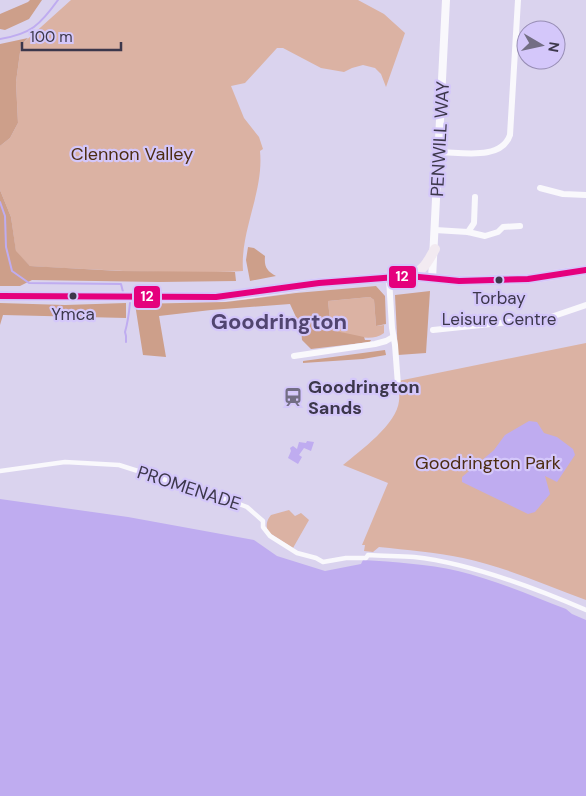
<svg xmlns="http://www.w3.org/2000/svg" width="586" height="796" font-family="'DM Sans',sans-serif">
<rect width="100%" height="100%" fill="#dad3ee"/>
<g fill="#dbb2a3">
<path d="M 71,0 L 358,0 L 384,14 L 405,33 L 386,87 L 381,74 L 375,68 L 363,65 L 352,68 L 344,72 L 321,68 L 283,48 L 277,48 L 245,83 L 231,86 L 244,118 L 259,137 L 263,149 L 260,151 C 264,192 240,230 243,271 C 172,275 101,270 30,266 L 16,252 L 11,217 L 0,190 L 0,146 L 10,138 L 18,123 L 16,82 L 21,45 Z"/>
<path d="M 370,297 L 374,300 L 376,326 L 384,325 L 384,333 C 370,344 346,333 331,330 L 328,301 Z"/>
<path d="M 586,343 L 586,600 C 546,585 505,567 463,558 C 435,552 407,550 379,547 L 373,552 L 364,551 L 365,545 L 362,545 L 388,483 L 343,465 C 360,451 397,424 399,401 C 400,394 398,387 398,381 Z"/>
<path d="M 289,510 L 295,516 L 301,513 L 309,520 L 293,548 L 268,532 C 266,526 266,521 271,515 Z"/>
</g>
<g fill="#cd9f8a">
<path d="M 30,0 L 42,0 L 29,19 L 5,30 L 0,29 L 0,14 L 28,2 Z"/>
<path d="M 28,38 L 21,45 L 16,82 L 18,123 L 10,138 L 0,146 L 0,44 Z"/>
<path d="M 0,190 L 11,217 L 16,251 L 30,266 L 120,271 L 235,272 L 236,281 L 159,282 L 32,280 L 20,286 L 0,286 Z"/>
<path d="M 248,247 L 254,248 L 265,256 C 264,267 267,271 276,276 L 250,281 L 246,260 Z"/>
<path d="M 376,286 L 385,296 L 386,324 L 376,326 L 374,300 L 370,297 L 328,301 L 331,330 L 364,337 L 365,340 L 371,340 L 370,342 L 311,349 L 302,340 L 301,328 L 290,304 L 211,310 L 159,316 L 166,357 L 143,355 L 135,304 L 226,302 L 296,293 Z"/>
<path d="M 430,291 L 426,353 L 398,355 L 395,295 Z"/>
<path d="M 0,303 L 65,305 L 126,303 L 126,318 L 3,315 L 0,325 Z"/>
<path d="M 385,350 L 386,355 L 363,359 L 303,363 L 303,361 Z"/>
</g>
<g fill="#bfacf0">
<path d="M 529,421 L 537,422 L 544,433 L 557,437 L 573,449 L 575,455 L 557,482 L 545,476 L 550,494 L 535,512 L 528,514 L 462,482 L 462,477 L 494,450 L 505,435 Z"/>
<path d="M 307,441 L 314,442 L 311,451 L 304,448 L 299,455 L 302,457 L 298,464 L 288,458 L 291,451 L 290,448 L 293,446 L 297,449 L 299,442 L 306,443 Z"/>
<path d="M 0,499 L 128,517 L 254,540 L 277,556 L 325,571 L 361,564 L 363,560 C 395,562 427,564 458,571 C 496,580 531,596 566,609 L 572,614 L 586,620 L 586,796 L 0,796 Z"/>
</g>
<g fill="none" stroke-linecap="round" stroke-linejoin="round">
<g stroke="#bfacf0" stroke-width="2">
<path d="M 0,39 C 31,34 40,25 58,0"/>
<path d="M 0,202 L 5,216 L 6,247 L 12,271 L 29,283 L 121,284 L 123,292"/>
<path d="M 126,342 L 126,336 L 125,332 C 128,322 129,313 130,303"/>
</g>
<path stroke="#f9f8fc" stroke-width="4.5" d="M 0,471 L 65,462 L 119,465 L 226,499 L 247,507 L 263,521 L 263,527 L 270,536 L 297,553 L 316,558 L 323,562 L 346,558 L 366,558 L 368,555 C 384,556 399,556 414,557 C 470,563 535,588 586,610"/>
<g stroke="#f9f8fc" stroke-width="6">
<path d="M 439,152 C 461,152 501,161 510,135 L 518,0"/>
<path d="M 540,188 L 563,194 L 586,195"/>
<path d="M 435,230 L 468,232 L 485,236 L 498,232 L 503,227 L 520,226"/>
<path d="M 468,232 L 474,223 L 475,197"/>
<path d="M 389,278 L 392,328 L 395,345 L 398,385"/>
<path d="M 433,330 L 548,318 L 586,305"/>
<path d="M 294,356 L 375,344 L 386,341 L 393,337"/>
</g>
<path stroke="#f9f8fc" stroke-width="8" d="M 432,279 L 446,0"/>
<g stroke="#f2eaf1" stroke-width="10">
<path d="M 410,275 C 424,271 428,261 435,249"/>
<path d="M 0,296 L 216,297 L 247,294 L 319,283 L 409,276 L 459,281 L 490,280 L 528,279 L 586,270"/>
</g>
<g stroke="#d4c7fa" stroke-width="10">
<path id="bus-1" d="M 0,296 L 216,297 L 319,283 L 409,276 L 459,281 L 528,279 L 586,270"/>
</g>
<use href="#bus-1" stroke="#e5007d" stroke-width="6"/>
</g>
<defs>
<g id="station-bare" transform="scale(1.5)"><path d="M-3-6H3Q5-6 5-4V2Q5 4 3 4L4.5 6H3L1.5 4h-3L-3 6H-4.5L-3 4Q-5 4-5 2V-4Q-5-6-3-6ZM-3.5-4v3h7v-3ZM-3.5 1v1.5H-2V1ZM2 1v1.5H3.5V1Z" fill="#736e84" stroke="#d4c7fa" stroke-width="2.5" paint-order="stroke"/></g>
</defs>
<g fill-rule="evenodd">
<use href="#station-bare" x="293" y="397"/>
</g>
<g fill="#3c374b" stroke="#d4c7fa" stroke-width="2">
<circle cx="499" cy="280" r="4.5"/>
<circle cx="73" cy="296" r="4.5"/>
</g>
<g text-anchor="middle" dominant-baseline="central" stroke-width="4.5" stroke-linejoin="round" paint-order="stroke">
<g font-size="17" fill="#3c374b" stroke="#d4c7fa">
<text x="499" y="298">Torbay<tspan x="499" dy="21">Leisure Centre</tspan></text>
<text x="73" y="314">Ymca</text>
</g>
<g font-size="18" fill="#3c374b" stroke="#d4c7fa">
<text transform="translate(440 139) rotate(-87)">PENWILL WAY</text>
<text transform="translate(189 488) rotate(18)">PROMENADE</text>
</g>
<g font-size="18" fill="#4c2c12" stroke="#d4c7fa">
<text x="132" y="154">Clennon Valley</text>
<text x="488" y="463">Goodrington Park</text>
</g>
<g font-size="18" font-weight="bold" fill="#3c374b" stroke="#d4c7fa" text-anchor="start">
<text x="308" y="387">Goodrington<tspan x="308" dy="21">Sands</tspan></text>
</g>
<g font-size="22" font-weight="bold" fill="#514570" stroke="#d4c7fa">
<text x="279" y="321">Goodrington</text>
</g>
</g>
<g stroke="#d4c7fa" stroke-width="2">
<rect x="388" y="265" width="29" height="24" rx="5" fill="#e5007d"/>
<rect x="133" y="285" width="28" height="24" rx="5" fill="#e5007d"/>
</g>
<g font-size="14" text-anchor="middle" font-weight="bold" fill="#fff">
<text x="402" y="281">12</text>
<text x="147" y="301">12</text>
</g>
<g transform="translate(541 45) rotate(99)"><circle r="24" fill="#d4c7fa" stroke="#978db4"/>
<path d="M0-4L9 19L0 12L-9 19Z" fill="#736e84"/>
<text y="-8" font-size="14" font-weight="bold" text-anchor="middle" fill="#3c374b">N</text>
</g>
<path d="M22 42v8h99v-8" fill="none" stroke="#3c374b" stroke-width="2.5"/>
<text x="30" y="42" font-size="15" fill="#3c374b" stroke="#d4c7fa" stroke-width="4" paint-order="stroke">100 m</text>
</svg>
